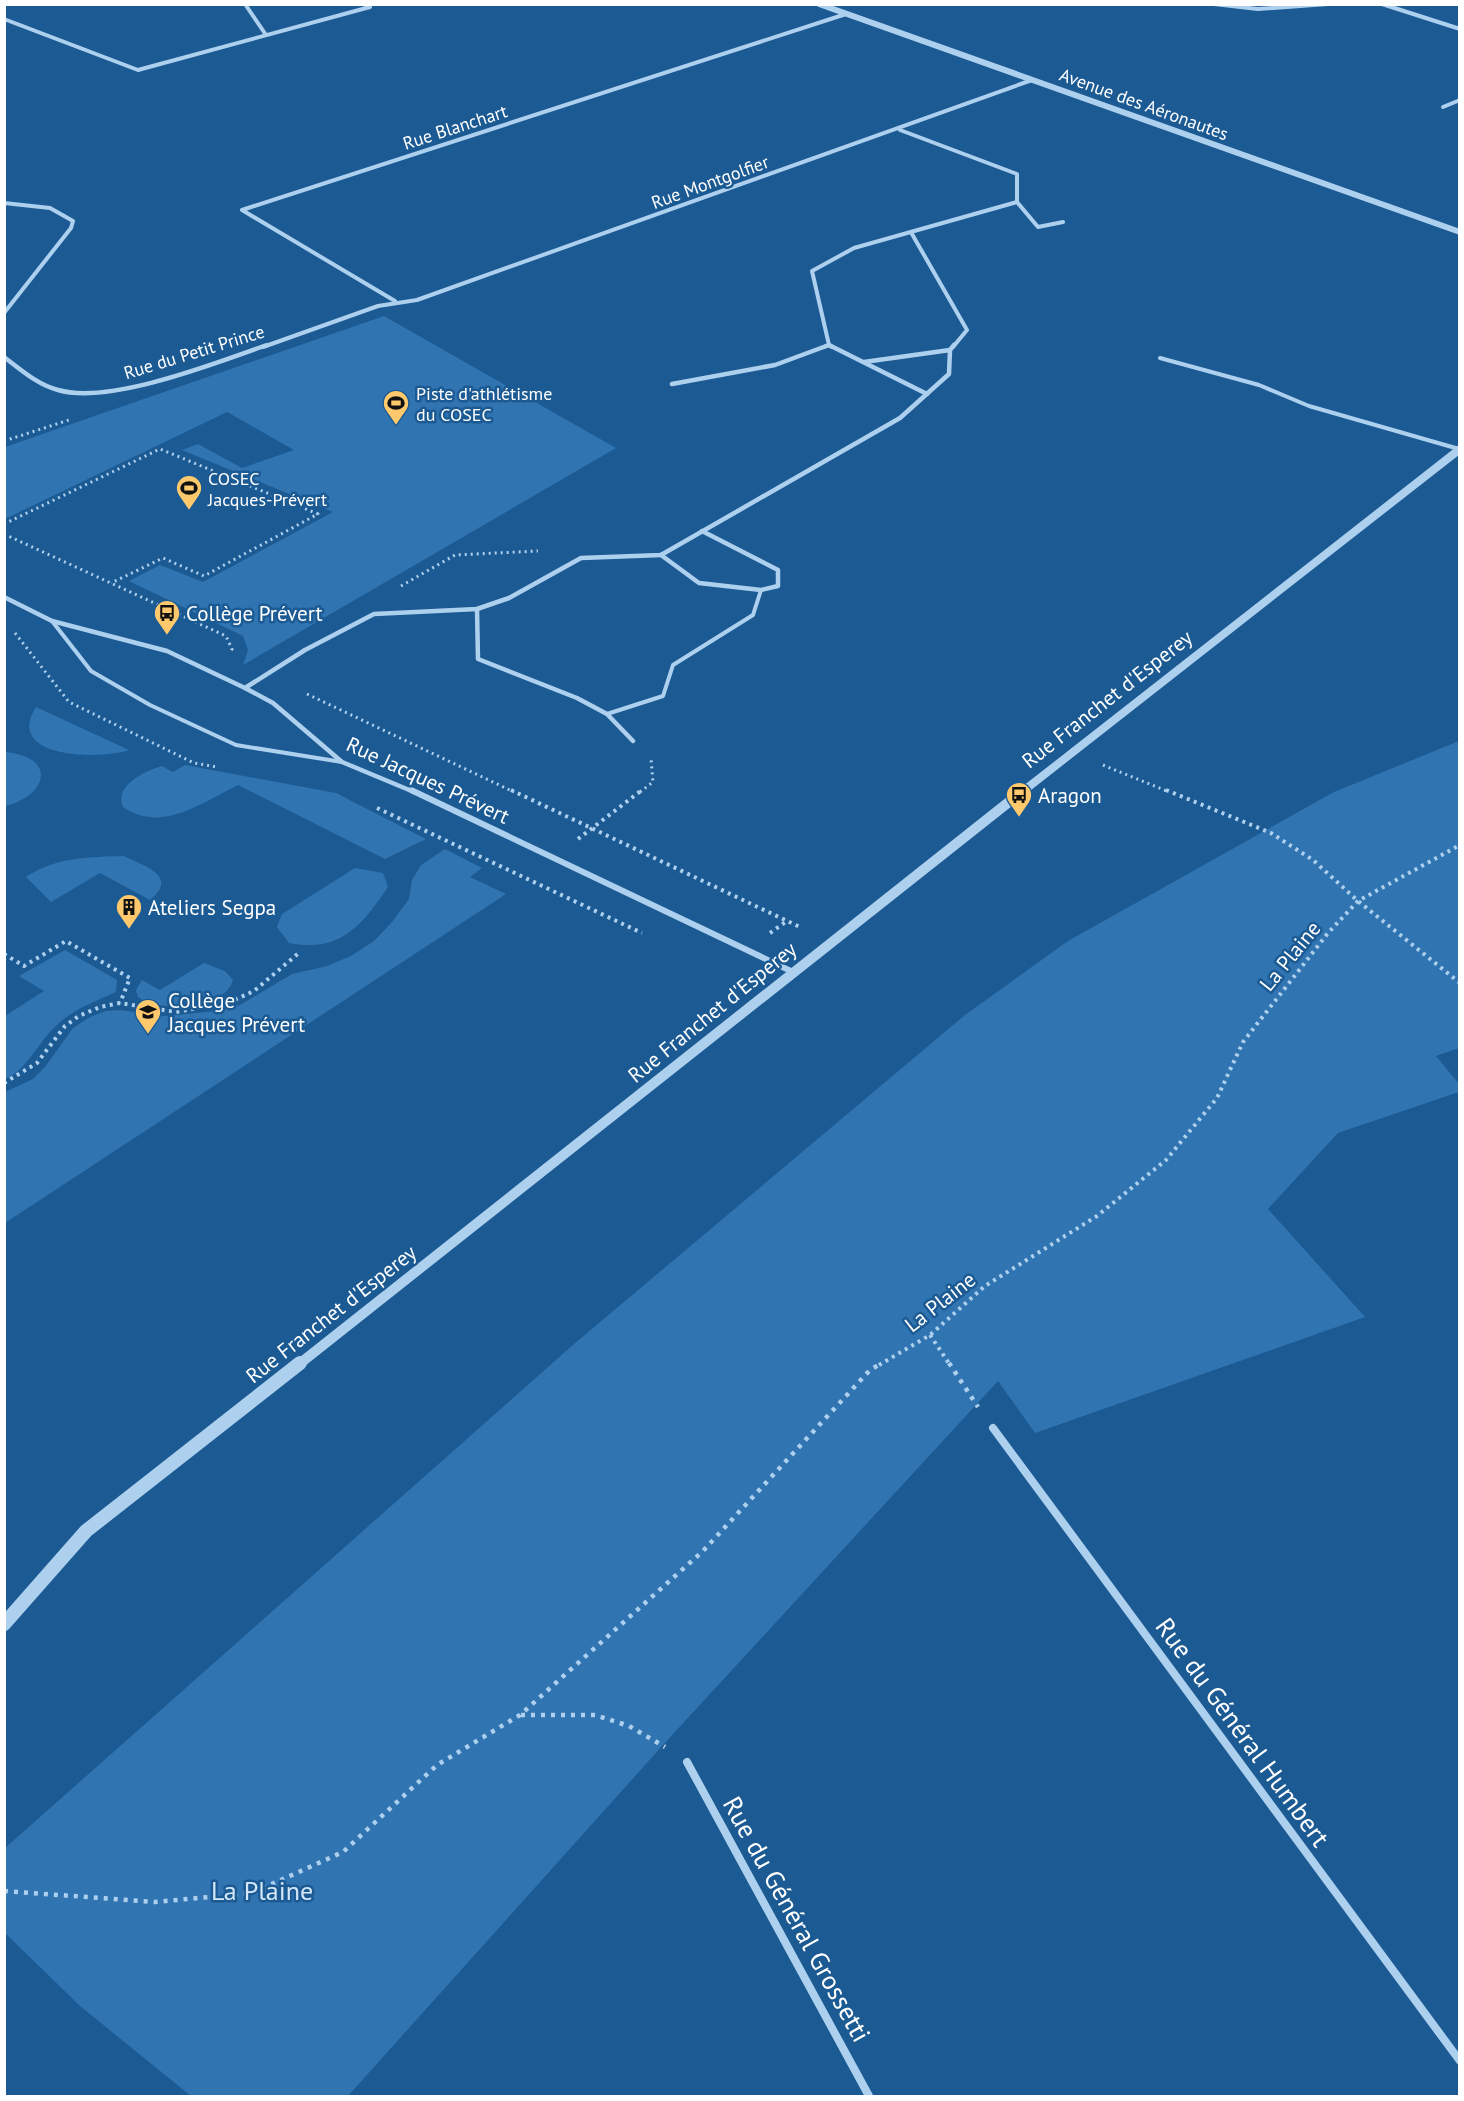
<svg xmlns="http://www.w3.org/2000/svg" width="1464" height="2101" font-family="'PT Sans',sans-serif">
<rect width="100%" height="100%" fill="#1c5a93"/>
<g fill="#3074b1">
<path d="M 384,316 L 616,448 L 243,665 L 248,650 L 243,636 L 129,581 L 160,565 L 203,582 L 333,512 L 182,450 L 198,444 L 242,468 L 294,450 L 227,412 L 5,519 L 5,447 Z"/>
<path d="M 36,707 L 129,750 L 130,750 C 101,760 3,759 36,707 Z"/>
<path d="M 1459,741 L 1459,1048 L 1436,1056 L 1459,1084 L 1459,1092 L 1338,1133 L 1268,1209 L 1365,1317 L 1035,1433 L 998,1381 L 663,1745 L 348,2096 L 191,2096 L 80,2006 L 5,1933 L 5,1848 L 574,1344 L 965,1015 L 1068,941 L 1334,792 Z"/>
<path d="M 4,752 C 57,756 49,795 5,806 Z"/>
<path d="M 185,765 L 336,793 L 426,839 L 385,859 L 238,785 C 203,802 161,834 123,807 C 114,786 144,771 162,766 L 173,772 Z"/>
<path d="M 445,849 L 482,868 L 470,877 L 506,894 L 5,1223 L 5,1092 L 33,1079 L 45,1067 L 73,1028 L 90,1017 L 106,1011 L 119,1010 L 165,1016 L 217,1011 L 240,1005 L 292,974 L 327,966 L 351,956 L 374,941 L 392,922 L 409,899 L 412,880 L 421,865 Z"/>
<path d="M 124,856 C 144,866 180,876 150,900 L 100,873 L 51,902 L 26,877 C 55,857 90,857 124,856 Z"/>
<path d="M 355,868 L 383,873 L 388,887 C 362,925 341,953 289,943 L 277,927 L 282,914 Z"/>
<path d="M 65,950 L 117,980 L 116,992 C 96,1001 74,1009 58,1024 C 39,1040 28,1070 5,1079 L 5,1016 L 44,991 L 19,976 Z"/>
<path d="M 204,963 L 225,971 L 233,980 C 226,1009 159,1013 138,997 L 136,990 L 142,980 L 160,990 Z"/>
</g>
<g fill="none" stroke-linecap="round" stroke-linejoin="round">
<g stroke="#aed0ef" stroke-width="3" stroke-dasharray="2 4" stroke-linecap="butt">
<path d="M 4,441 L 72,419"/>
<path d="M 4,524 L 160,449 L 318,514 L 204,576 L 163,558 L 111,583"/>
<path d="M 4,534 L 226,636 L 232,649 L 230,653"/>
<path d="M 401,586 L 455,555 L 538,551"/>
<path d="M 15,633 L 69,702 L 194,763 L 217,767"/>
<path d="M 307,694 L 514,792"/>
<path d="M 1103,765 L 1169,792"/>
<path d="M 640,792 L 653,782 L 651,759"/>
</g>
<g stroke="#aed0ef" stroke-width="4" stroke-dasharray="3 4.5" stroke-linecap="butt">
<path d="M 511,790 L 802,928"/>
<path d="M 1166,790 L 1271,833 L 1313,860 L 1358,901 L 1460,983"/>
<path d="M 377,808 L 642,933"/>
<path d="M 578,839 L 642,790"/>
<path d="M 770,933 L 787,921"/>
<path d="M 4,954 L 24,966 L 66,941 L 130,978 L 120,1003"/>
<path d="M 4,1083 L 37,1063 L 65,1026 L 79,1016 L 100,1007 L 120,1003 L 176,1012 L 230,1002 L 254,991 L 300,952"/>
<path d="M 930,1335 L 950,1365"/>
<path d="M 879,1365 L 930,1335 L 985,1286 L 1097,1216 L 1166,1160 L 1217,1098 L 1243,1042 L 1328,933 L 1358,901 L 1460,845"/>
</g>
<g stroke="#aed0ef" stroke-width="4.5" stroke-dasharray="4 6" stroke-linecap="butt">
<path d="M 949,1363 L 978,1407"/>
<path d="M 521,1715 L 595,1715 L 629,1726 L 665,1747"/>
<path d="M 4,1891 L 155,1902 L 252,1893 L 343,1852 L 437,1765 L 520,1715 L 703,1551 L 870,1370 L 882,1363"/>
</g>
<g stroke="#aed0ef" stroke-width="4">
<path d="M 1160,358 L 1259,385 L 1309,406 L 1459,449"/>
<path d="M 52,621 L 91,671 L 150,705 L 236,745 L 342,762"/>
</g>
<path stroke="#aed0ef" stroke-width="4" d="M 607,714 L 663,696 L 673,665 L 753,615 L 761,590"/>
<g stroke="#aed0ef" stroke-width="4">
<path d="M 245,4 L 266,35"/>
<path d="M 1214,4 L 1258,9 L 1328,4"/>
<path d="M 1382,4 L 1460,29"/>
<path d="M 4,19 L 138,70 L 370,7 L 364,4"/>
<path d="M 1443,107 L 1460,100"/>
<path d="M 1017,202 L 1038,227 L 1063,222"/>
<path d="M 4,203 L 50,208 L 73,221 L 71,228 L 4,313"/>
<path d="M 912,234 L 967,330 L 953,347"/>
<path d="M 395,301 L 242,210 L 846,14"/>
<path d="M 263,347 L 378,306 L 417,300 L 1032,80"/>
<path d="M 824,347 L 829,345"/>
<path d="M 832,347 L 829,345 L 812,271 L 854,248 L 1017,202 L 1017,174 L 900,130"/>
</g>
<g stroke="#aed0ef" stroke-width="4.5">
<path d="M 829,345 L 927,394"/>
<path d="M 4,357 C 21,370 38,385 58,390 C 109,405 216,363 267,345"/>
<path d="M 864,362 L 950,350"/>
<path d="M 672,384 L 775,365 L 829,345"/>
<path d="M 661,555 L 699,583 L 761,590 L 778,586 L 778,570 L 702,531"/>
<path d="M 4,597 L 52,621 L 167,651 L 245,688 L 273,703 L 342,762 L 414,792"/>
<path d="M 477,609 L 478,659 L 577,698 L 607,714 L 633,741"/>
<path d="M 245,688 L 305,650 L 374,614 L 477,609 L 509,598 L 581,558 L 661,555 L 900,418 L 949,374 L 950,350 L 954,345"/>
</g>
<path stroke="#aed0ef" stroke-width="6" d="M 411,790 L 793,972"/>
<g stroke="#aed0ef" stroke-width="8">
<path d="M 993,1428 L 1460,2061"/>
<path d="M 687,1762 L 869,2096"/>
</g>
<path stroke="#aed0ef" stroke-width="6" d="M 819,4 L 1460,232"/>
<path stroke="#aed0ef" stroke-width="8" d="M 1022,792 L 1460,449"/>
<path stroke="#aed0ef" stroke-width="10" d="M 298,1365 L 1024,790"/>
<path stroke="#aed0ef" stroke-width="14" d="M 4,1624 L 86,1531 L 300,1363"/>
</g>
<defs>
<g id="stadium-pin" transform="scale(1.35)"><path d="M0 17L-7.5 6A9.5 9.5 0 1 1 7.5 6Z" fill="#fec86c" stroke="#1c5a93"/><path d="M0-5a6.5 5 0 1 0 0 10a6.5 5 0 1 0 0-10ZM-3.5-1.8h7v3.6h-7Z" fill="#111"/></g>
<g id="bus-pin" transform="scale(1.35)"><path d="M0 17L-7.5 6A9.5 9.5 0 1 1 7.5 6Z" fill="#fec86c" stroke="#1c5a93"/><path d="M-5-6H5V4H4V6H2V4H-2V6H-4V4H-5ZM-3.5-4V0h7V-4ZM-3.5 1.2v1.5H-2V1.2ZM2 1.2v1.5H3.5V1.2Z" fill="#111"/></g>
<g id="building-pin" transform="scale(1.35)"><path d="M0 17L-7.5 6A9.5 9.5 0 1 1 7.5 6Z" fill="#fec86c" stroke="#1c5a93"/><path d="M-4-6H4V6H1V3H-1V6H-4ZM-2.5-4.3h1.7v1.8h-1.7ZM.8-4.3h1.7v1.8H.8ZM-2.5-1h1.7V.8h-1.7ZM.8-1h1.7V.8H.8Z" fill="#111"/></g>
<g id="school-pin" transform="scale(1.35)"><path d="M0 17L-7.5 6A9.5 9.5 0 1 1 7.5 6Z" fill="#fec86c" stroke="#1c5a93"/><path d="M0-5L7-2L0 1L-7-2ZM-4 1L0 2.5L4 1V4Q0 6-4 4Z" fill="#111"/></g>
</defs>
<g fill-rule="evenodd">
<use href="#stadium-pin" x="396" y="403"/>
<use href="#stadium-pin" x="189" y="488"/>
<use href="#bus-pin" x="167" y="613"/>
<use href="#bus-pin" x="1019" y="795"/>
<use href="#building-pin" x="129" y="907"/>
<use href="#school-pin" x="148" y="1012"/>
</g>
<g text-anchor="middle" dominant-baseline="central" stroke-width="5" stroke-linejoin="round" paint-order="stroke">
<g font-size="18" fill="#fff" stroke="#1c5a93">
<text transform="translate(1144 104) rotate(20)">Avenue des Aéronautes</text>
<text transform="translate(455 127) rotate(-18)">Rue Blanchart</text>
<text transform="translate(710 182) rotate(-20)">Rue Montgolfier</text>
<text transform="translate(194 352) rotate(-17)">Rue du Petit Prince</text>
</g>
<g font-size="18" fill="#fff" stroke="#1c5a93" text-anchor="start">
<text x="416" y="393">Piste d'athlétisme<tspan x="416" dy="21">du COSEC</tspan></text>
<text x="208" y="478">COSEC<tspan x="208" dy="21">Jacques-Prévert</tspan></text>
</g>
<g font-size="21" fill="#fff" stroke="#1c5a93" text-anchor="start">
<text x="186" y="613">Collège Prévert</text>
<text x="1038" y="795">Aragon</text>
<text x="148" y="907">Ateliers Segpa</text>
<text x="168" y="1000">Collège<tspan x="168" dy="24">Jacques Prévert</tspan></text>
</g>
<g font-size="21" fill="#fff" stroke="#1c5a93">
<text transform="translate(1107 699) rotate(-38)">Rue Franchet d'Esperey</text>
<text transform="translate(428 780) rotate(25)">Rue Jacques Prévert</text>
<text transform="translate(1290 956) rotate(-51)">La Plaine</text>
<text transform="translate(712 1012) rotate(-39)">Rue Franchet d'Esperey</text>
<text transform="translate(940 1302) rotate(-38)">La Plaine</text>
<text transform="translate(331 1314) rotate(-38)">Rue Franchet d'Esperey</text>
</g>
<g font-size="26" fill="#fff" stroke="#1c5a93">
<text transform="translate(1243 1732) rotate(54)">Rue du Général Humbert</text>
<text transform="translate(797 1919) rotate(61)">Rue du Général Grossetti</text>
</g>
<g font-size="26" fill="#d4e8fa" stroke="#1c5a93">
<text x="262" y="1890">La Plaine</text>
</g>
</g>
<rect width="1464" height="2101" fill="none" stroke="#ffffff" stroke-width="12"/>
</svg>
